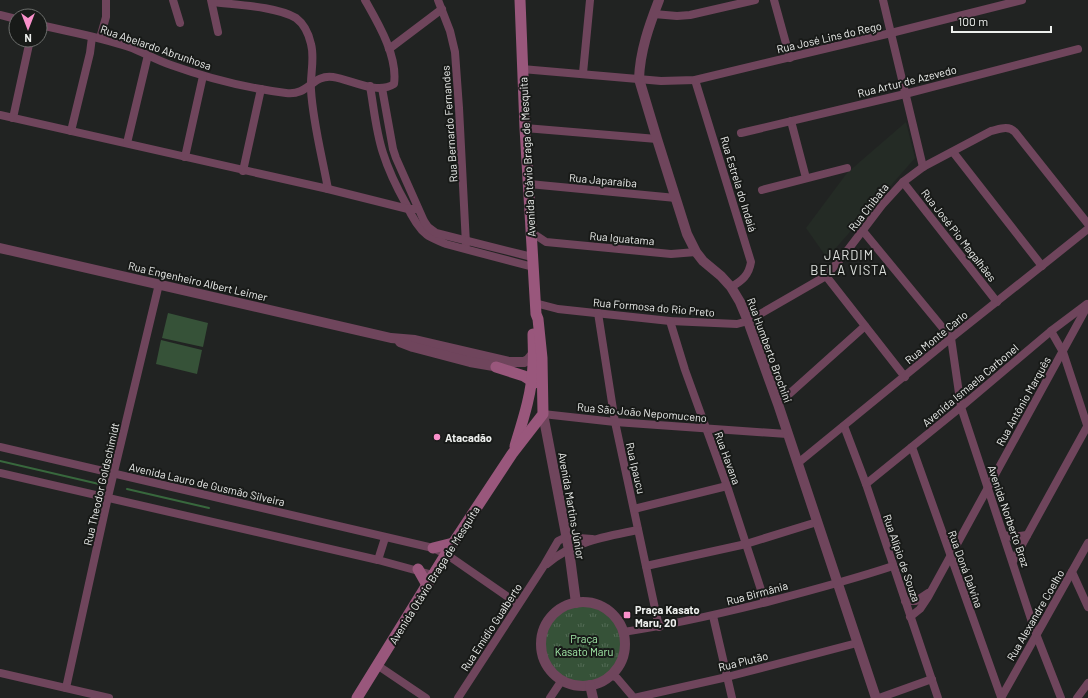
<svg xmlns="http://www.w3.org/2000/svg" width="1088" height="698" font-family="Barlow,sans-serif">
<defs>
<pattern id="grass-tufts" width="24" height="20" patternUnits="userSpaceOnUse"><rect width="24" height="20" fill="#365238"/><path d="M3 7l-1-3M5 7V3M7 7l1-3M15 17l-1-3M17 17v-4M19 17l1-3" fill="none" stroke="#536b55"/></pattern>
</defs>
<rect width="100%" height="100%" fill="#212322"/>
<path fill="#242b25" d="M 906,122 L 915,158 L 827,258 L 806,228 L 847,173 Z"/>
<circle fill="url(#grass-tufts)" cx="583" cy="644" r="42"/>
<g fill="#365238">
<path d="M 168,313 L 208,323 L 203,347 L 162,338 Z"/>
<path d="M 161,340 L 202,350 L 197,374 L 156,364 Z"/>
</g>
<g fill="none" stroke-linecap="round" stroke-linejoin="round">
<g stroke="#38683d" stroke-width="2">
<path d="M 0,461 L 99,484"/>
<path d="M 127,489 L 209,508"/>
</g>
<g stroke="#6f455c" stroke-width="8">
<path d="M 173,0 L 180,23"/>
<path d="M 211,0 L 218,32"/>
<path d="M 438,0 L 450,31 L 455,52 L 459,108 L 466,244"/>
<path d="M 774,0 L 790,58"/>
<path d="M 883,0 L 923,167"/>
<path d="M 212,2 C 235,5 276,6 296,18 C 304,24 309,35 311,44 C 315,59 310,74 311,90 C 313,123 322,156 328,189"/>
<path d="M 654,14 L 677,16 L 690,15 L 755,0"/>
<path d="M 0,15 L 16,19"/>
<path d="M 40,25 C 70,32 100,37 129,47 C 143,52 156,60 171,65 C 207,78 247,88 286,93 C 309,96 312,74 333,77 C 352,80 377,95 394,84 C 398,56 378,23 365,0"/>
<path d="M 100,38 L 106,17 L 106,0"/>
<path d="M 389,49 L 442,9"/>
<path d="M 522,69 L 661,81 L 695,80 L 891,33 L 1022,0"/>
<path d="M 583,73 L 590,0"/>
<path d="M 695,80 L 751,262 C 749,275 742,281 731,287"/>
<path d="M 370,86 C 374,109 376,132 383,153 C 389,172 397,188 406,204 C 411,215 417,227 427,235 C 432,239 440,241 446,244 L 533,267"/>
<path d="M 382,88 L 393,149 L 396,158 L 424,221 L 428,227 L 436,233 L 532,257"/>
<path d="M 0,115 L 328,189 L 408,209 L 418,209"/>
<path d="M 13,118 L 30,40"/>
<path d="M 791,121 L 806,178"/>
<path d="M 525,128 L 657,139"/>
<path d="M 71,131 L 90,53 L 92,37"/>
<path d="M 741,133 L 905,94 L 1078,49"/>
<path d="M 127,143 L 148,55"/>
<path d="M 953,152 L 1042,266"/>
<path d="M 185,157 L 203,76"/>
<path d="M 243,171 L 261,89"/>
<path d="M 903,182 L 997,302"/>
<path d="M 529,184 L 676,198"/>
<path d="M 762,190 L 847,168"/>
<path d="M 863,231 L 951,338 L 961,407 L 1036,634 L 1061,698"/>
<path d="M 531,232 L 546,242 L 671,254 L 696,252"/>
<path d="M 826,276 L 905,377"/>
<path d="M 535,303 L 558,309 L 670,321 L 737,324 L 748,321 L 826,276 L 844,255 L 882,205 L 903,182 L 923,167 L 991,131 C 1000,129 1008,125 1015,132 L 1088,224"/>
<path d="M 598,313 L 615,422 L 659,627"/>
<path d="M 670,321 L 685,370 L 727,486 L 765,602"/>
<path d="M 1051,331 L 1063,352 L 1088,428"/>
<path d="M 778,404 L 865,326"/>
<path d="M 543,414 L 615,422 L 787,434"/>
<path d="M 844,426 L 866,484 L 938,698"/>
<path d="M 0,447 L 433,548 L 446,554 L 518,604"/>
<path d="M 912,447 L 1001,697"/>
<path d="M 798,463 L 951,338 L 1088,229"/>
<path d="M 0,473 L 378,560 L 433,575"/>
<path d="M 866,484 L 961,407 L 1051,331 L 1087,304"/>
<path d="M 634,509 L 727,486"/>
<path d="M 1004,535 L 1012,537 L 1027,535"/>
<path d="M 378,560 L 385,538"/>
<path d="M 1013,561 L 1088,425"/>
<path d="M 547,564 C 572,542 607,536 638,530"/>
<path d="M 646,566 L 746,544 L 817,522"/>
<path d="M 1072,572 L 1088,607"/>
<path d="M 905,601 L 916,601 L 928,593"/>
<path d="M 713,616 L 732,698"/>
<path d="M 910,617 L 920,609 L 928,597 L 1088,305"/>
<path d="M 623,632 C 672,625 719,614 767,602 C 809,591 851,580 893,566"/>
<path d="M 377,665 L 426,698"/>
<path d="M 0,673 L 109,698"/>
<path d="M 611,675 L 617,678 L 634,698"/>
<path d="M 66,688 L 108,497 L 159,284"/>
<path d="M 458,698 L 543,567 L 558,541 L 566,537 L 592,539"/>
<path d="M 550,698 L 562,680"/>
<path d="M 634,698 L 727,677 L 857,643"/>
<path d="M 879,698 L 932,679"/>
<path d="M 1001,698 L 1088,543"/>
<path d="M 1077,698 L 1088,683"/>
</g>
<g stroke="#6f455c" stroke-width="10">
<path d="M 659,0 C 649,26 640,51 639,79 L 657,139 L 687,234 L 696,252 L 703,261 L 721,276 L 731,287 L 740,302 L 748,321 L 778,404 L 876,698"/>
<path d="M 0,248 L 391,338 L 415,340 L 509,362 L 524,362 L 528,360 L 533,354"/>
<path d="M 400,342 L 413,347 L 470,362 L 505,368"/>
<path d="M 543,414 L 569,550 L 576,603"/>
<circle cx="583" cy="644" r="42"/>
<path d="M 590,685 L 593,698"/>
</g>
<g stroke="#99577c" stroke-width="11">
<path d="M 496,367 L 524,376 L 535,383"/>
<path d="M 515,446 C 523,420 532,393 533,365 C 534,355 533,344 533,334"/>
<path d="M 433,548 L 453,543"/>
<path d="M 418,569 L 427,585"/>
<path d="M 357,698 L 446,554 L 512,454 L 543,414 L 542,358 L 538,319 L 536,314 L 525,128 L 520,0"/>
</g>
</g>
<g fill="#f990ca" stroke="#181a18" stroke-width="1.5">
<circle cx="437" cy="437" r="4"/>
<rect x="623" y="611" width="8" height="8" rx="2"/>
</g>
<g text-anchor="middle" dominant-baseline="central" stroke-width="4" stroke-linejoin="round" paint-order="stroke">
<g font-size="11" fill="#edefed" stroke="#181a18">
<text transform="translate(829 37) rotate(-13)">Rua José Lins do Rego</text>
<text transform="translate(156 47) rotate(19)">Rua Abelardo Abrunhosa</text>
<text transform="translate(907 81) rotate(-14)">Rua Artur de Azevedo</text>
<text transform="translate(449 124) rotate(-94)">Rua Bernardo Fernandes</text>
<text transform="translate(527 157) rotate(-93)">Avenida Otávio Braga de Mesquita</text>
<text transform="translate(603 180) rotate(5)">Rua Japaraiba</text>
<text transform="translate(739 184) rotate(73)">Rua Estrela do Indaiá</text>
<text transform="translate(868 207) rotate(-52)">Rua Chibata</text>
<text transform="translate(959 235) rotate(52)">Rua José Pio Magalhães</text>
<text transform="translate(622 238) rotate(5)">Rua Iguatama</text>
<text transform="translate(198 281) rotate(13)">Rua Engenheiro Albert Leimer</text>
<text transform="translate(654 307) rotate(5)">Rua Formosa do Rio Preto</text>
<text transform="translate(936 337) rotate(-39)">Rua Monte Carlo</text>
<text transform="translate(770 350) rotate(70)">Rua Humberto Brochini</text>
<text transform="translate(970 385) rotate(-40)">Avenida Ismaela Carbonel</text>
<text transform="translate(1023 401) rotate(-61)">Rua Antônio Marquês</text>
<text transform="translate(642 412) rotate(5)">Rua São João Nepomuceno</text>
<text transform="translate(728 458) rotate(70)">Rua Havana</text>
<text transform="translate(636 468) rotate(77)">Rua Ipaucu</text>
<text transform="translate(101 484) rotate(-77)">Rua Theodor Goldschimidt</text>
<text transform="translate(207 484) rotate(13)">Avenida Lauro de Gusmão Silveira</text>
<text transform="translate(572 506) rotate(80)">Avenida Martins Júnior</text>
<text transform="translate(1009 516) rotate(71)">Avenida Norberto Braz</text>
<text transform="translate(902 558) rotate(71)">Rua Alípio de Souza</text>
<text transform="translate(966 569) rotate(70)">Rua Doná Dalvina</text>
<text transform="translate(434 575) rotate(-58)">Avenida Otávio Braga de Mesquita</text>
<text transform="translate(757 593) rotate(-15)">Rua Birmânia</text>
<text transform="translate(1035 615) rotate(-60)">Rua Alexandre Coelho</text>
<text transform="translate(491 627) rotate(-57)">Rua Emídio Gualberto</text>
<text transform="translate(743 661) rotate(-14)">Rua Plutão</text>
</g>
<g font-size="11" font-weight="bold" fill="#edefed" stroke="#181a18" text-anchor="start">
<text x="445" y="437">Atacadão</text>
<text x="635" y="609">Praça Kasato<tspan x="635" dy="13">Maru, 20</tspan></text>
</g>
<g font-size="11" fill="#a4edaa" stroke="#181a18">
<text x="584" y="638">Praça<tspan x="584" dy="13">Kasato Maru</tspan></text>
</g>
<g font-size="13" letter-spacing="1" fill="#dee1de" stroke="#181a18">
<text x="849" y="255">JARDIM<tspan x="849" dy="15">BELA VISTA</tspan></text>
</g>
</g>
<g transform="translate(28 28) rotate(180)"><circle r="19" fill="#181a18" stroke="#6d6f6d"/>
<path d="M0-3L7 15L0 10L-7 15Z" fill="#f990ca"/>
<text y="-6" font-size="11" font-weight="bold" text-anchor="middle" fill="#edefed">N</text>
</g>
<path d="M952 26v6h99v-6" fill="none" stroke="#edefed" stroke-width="2"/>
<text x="958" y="26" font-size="12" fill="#edefed" stroke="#181a18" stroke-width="3" paint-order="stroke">100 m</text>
</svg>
